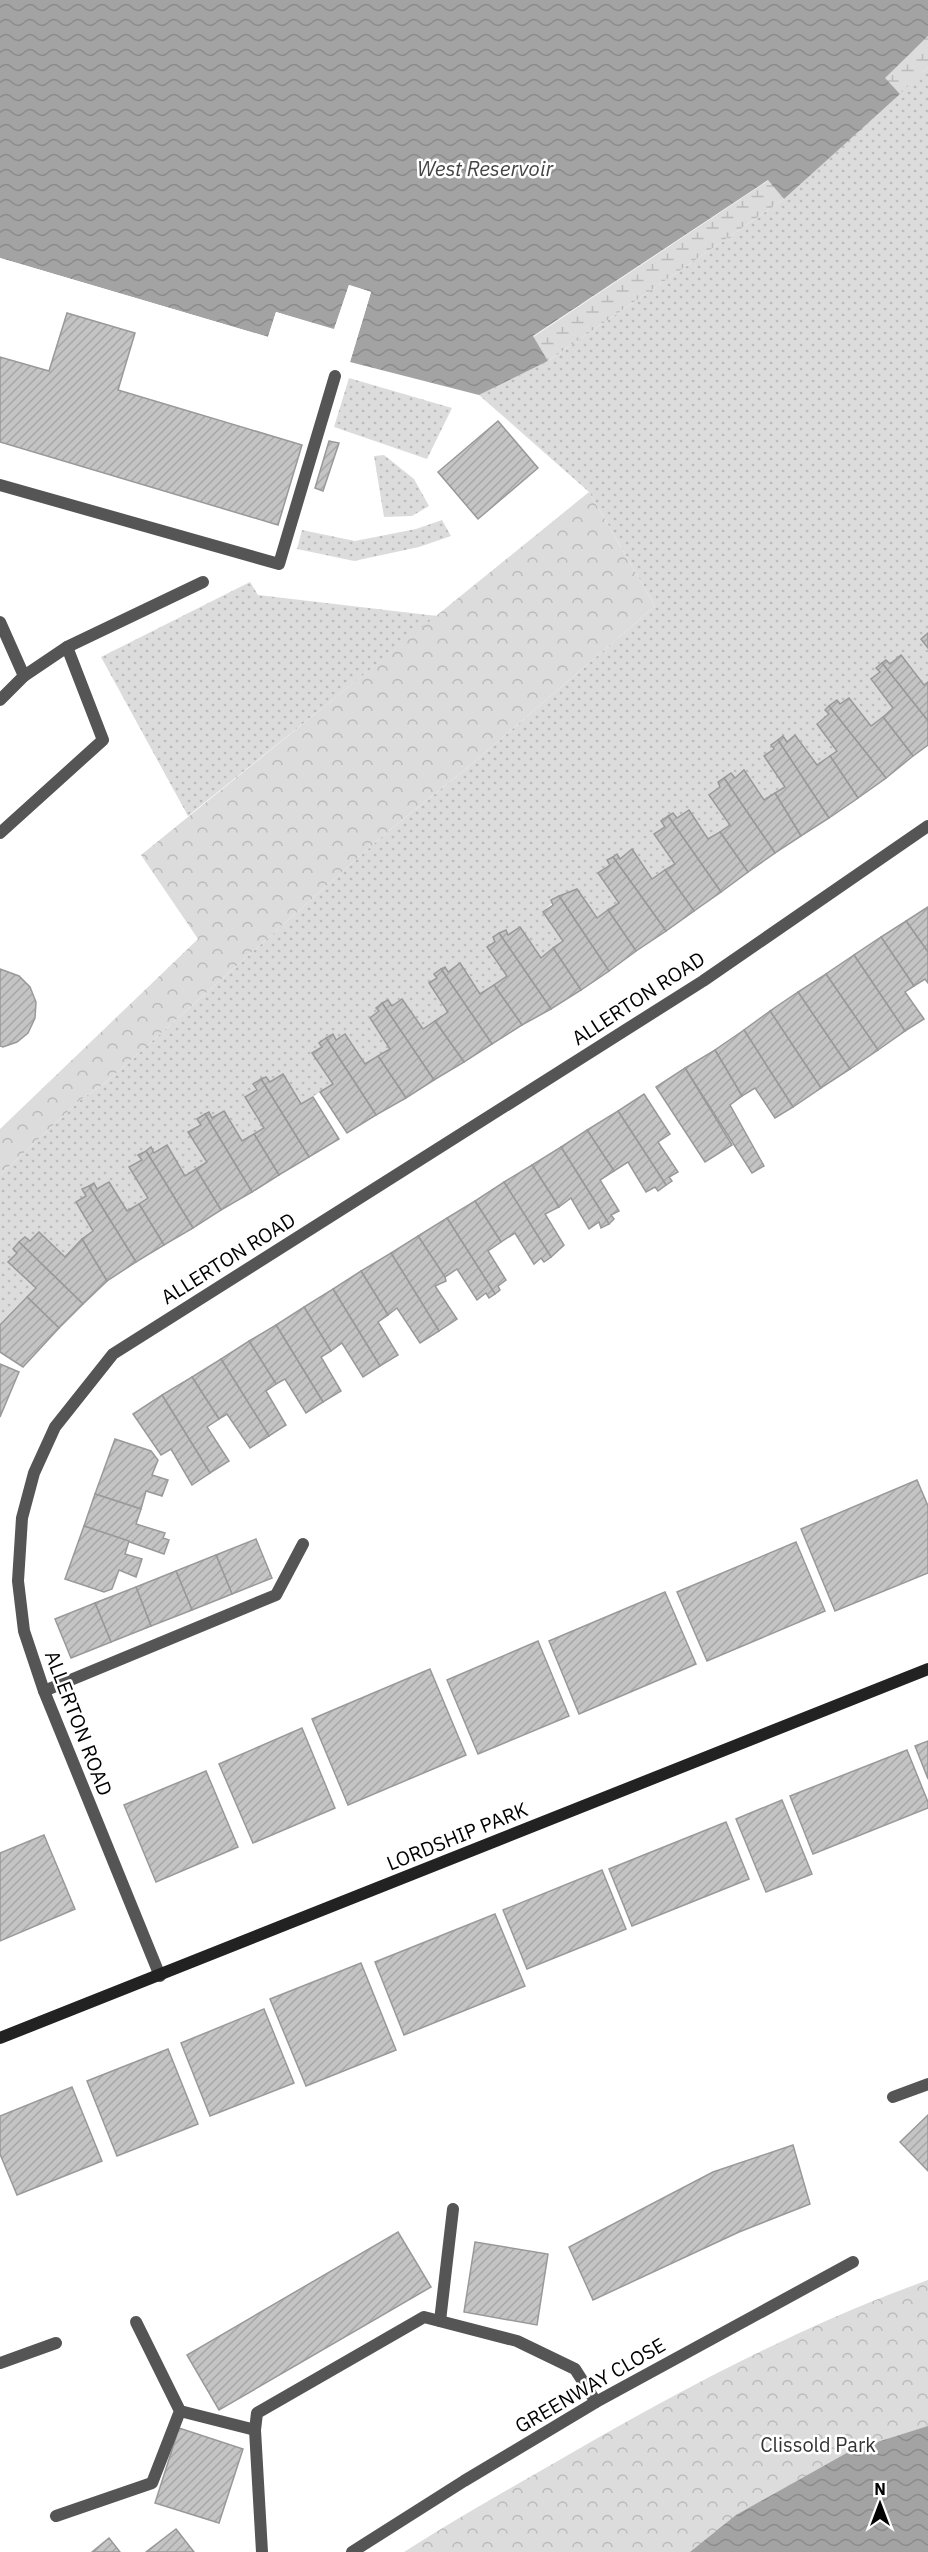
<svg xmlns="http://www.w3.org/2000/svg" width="928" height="2552" font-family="'IBM Plex Sans',sans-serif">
<defs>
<pattern id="grass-dots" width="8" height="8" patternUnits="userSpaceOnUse" patternTransform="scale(1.5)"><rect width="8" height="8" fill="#dcdcdc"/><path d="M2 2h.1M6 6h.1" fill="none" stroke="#bbb" stroke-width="1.8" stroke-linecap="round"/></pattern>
<pattern id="forest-crowns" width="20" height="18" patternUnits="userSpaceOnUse" patternTransform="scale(1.5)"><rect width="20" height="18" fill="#dcdcdc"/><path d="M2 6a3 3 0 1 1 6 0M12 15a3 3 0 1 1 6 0" fill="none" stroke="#bbb"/></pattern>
<pattern id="wetland-marsh" width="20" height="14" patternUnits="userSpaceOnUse" patternTransform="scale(1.5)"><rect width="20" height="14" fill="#dcdcdc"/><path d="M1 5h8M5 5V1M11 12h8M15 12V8" fill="none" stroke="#bbb"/></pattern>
<pattern id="water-waves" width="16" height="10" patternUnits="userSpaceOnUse" patternTransform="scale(1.5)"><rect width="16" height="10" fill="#a3a3a3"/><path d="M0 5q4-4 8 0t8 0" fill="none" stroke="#8b8b8b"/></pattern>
<pattern id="building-hatch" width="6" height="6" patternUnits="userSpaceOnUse" patternTransform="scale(1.5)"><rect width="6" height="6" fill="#c4c4c4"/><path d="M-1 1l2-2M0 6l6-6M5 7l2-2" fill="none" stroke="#a7a7a7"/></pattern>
</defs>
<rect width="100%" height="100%" fill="#fff"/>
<g fill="url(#grass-dots)">
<path d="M 928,67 L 928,633 L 921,639 L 928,648 L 928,682 L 924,685 L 901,655 L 890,664 L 886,661 L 876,668 L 880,672 L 871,680 L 893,708 L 871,726 L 849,698 L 840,704 L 837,700 L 825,709 L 829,714 L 817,723 L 837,751 L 817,765 L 796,735 L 787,742 L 782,737 L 771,745 L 785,787 L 764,800 L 745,771 L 735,778 L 731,773 L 718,782 L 720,787 L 709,795 L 730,825 L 708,839 L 689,810 L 677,818 L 661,821 L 665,827 L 654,834 L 675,864 L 652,879 L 632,849 L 620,859 L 617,854 L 608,860 L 610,865 L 598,873 L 619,903 L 597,918 L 577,889 L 559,896 L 543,912 L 563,941 L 541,958 L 520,927 L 508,935 L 505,930 L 493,937 L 495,942 L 487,948 L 507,976 L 480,994 L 460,964 L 448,972 L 444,967 L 435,974 L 437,978 L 429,983 L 448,1012 L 423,1029 L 402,999 L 392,1006 L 388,1000 L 382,1003 L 379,1011 L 370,1018 L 390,1049 L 365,1064 L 345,1034 L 336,1040 L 326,1038 L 319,1043 L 322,1047 L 312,1053 L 333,1084 L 301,1104 L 283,1074 L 270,1082 L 266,1077 L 254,1084 L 264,1128 L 242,1141 L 224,1111 L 212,1118 L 208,1112 L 198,1119 L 201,1125 L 188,1133 L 207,1162 L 185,1176 L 167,1145 L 154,1153 L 151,1147 L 139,1154 L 142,1160 L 129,1168 L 148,1198 L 127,1211 L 109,1182 L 97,1189 L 94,1184 L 83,1189 L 86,1196 L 76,1202 L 93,1231 L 65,1257 L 39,1232 L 8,1262 L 36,1288 L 0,1325 L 0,1175 L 80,1100 L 105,1083 L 387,832 L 467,768 L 655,606 L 589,492 L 479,395 L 548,361 L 784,199 Z"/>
<path d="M 349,378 L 452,408 L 427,459 L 334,427 Z"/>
<path d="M 384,455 L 414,479 L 429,506 L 412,516 L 384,517 L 374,456 Z"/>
<path d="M 442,520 L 451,536 L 419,547 L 354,561 L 297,549 L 302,530 L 355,541 L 416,529 Z"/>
<path d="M 250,582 L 258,595 L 437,616 L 188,816 L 101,657 Z"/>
</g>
<g fill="url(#forest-crowns)">
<path d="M 589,492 L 655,606 L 467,768 L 387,832 L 105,1083 L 80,1100 L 0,1175 L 0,1129 L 198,939 L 141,855 Z"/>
<path d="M 928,2280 L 928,2552 L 404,2552 C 451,2522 500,2494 549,2466 C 671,2395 795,2328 928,2280 Z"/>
</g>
<g fill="url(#wetland-marsh)">
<path d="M 928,36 L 928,67 L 900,94 L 884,78 Z"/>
<path d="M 769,180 L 784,199 L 548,361 L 533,337 Z"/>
</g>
<g fill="url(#water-waves)">
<path d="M 0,0 L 928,0 L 928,36 L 885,78 L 900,94 L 784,199 L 768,180 L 533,336 L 548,361 L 479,395 L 350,362 L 371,292 L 349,285 L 334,330 L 276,312 L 268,337 L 0,258 Z"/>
<path d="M 928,2426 L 928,2552 L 690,2552 L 736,2515 L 852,2450 Z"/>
</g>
<path fill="#fff" d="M 0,258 L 268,337 L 276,312 L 334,329 L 349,285 L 371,292 L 349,365 L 347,361 L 367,294 L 351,289 L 336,332 L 278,316 L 271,338 L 268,340 L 0,262 Z"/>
<g fill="url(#building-hatch)" stroke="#999" stroke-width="1.5">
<path d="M 67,313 L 135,333 L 118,390 L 302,445 L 278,525 L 0,442 L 0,357 L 49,371 Z"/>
<path d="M 498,421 L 538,468 L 478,519 L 438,472 Z"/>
<path d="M 329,441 L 339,443 L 323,491 L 315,488 Z"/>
<path d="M 928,633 L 928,648 L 921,639 Z"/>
<path d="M 901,655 L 924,685 L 928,682 L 928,721 L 882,663 L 886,660 L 890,664 Z"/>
<path d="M 882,663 L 928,721 L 928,745 L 913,756 L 883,717 L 893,708 L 871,679 L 880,672 L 876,668 Z"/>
<path d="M 849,698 L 871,726 L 883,717 L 913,756 L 886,778 L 829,706 L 837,700 L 840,704 Z"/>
<path d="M 829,706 L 886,778 L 858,798 L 830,756 L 837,751 L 817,724 L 829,714 L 825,710 Z"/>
<path d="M 795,735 L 817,765 L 830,756 L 858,798 L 829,818 L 778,740 L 783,736 L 787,742 Z"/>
<path d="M 778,740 L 829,818 L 801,836 L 775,793 L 785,787 L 764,756 L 774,749 L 771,745 Z"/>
<path d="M 744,770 L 764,800 L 775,793 L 801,836 L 775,853 L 724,778 L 731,773 L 735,778 Z"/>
<path d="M 724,778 L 775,853 L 748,872 L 720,832 L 730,825 L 709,795 L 720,787 L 718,782 Z"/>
<path d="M 689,810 L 708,839 L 720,832 L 748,872 L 721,892 L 668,816 L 673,813 L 677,818 Z"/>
<path d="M 668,816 L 721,892 L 694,911 L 665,870 L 675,864 L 654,834 L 665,827 L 661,821 Z"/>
<path d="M 632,849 L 652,879 L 665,870 L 694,911 L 666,931 L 613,857 L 617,854 L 620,859 Z"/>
<path d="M 613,857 L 666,931 L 636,951 L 608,910 L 619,903 L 598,873 L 610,865 L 607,860 Z"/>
<path d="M 577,889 L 597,918 L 608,910 L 636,951 L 609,971 L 559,896 Z"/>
<path d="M 559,896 L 609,971 L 581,990 L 553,948 L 563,941 L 543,912 L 553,905 L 551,900 Z"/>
<path d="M 928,907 L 928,952 L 906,921 Z"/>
<path d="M 906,921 L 928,952 L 928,983 L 925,979 L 914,986 L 881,937 Z"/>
<path d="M 520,927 L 541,958 L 553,948 L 581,990 L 551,1009 L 499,933 L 506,930 L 508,935 Z"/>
<path d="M 499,933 L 551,1009 L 522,1025 L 494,985 L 507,976 L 487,947 L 495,942 L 493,937 Z"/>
<path d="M 881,937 L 914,986 L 905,992 L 924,1019 L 905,1031 L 854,955 Z"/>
<path d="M 854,955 L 905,1031 L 878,1050 L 826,974 Z"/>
<path d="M 460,963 L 480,994 L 494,985 L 522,1025 L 492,1044 L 441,969 L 445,967 L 448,972 Z"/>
<path d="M 0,969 L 19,976 L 30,987 L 36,1002 L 35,1018 L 28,1033 L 17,1042 L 3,1047 L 0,1046 Z"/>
<path d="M 441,969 L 492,1044 L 464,1062 L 435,1021 L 448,1012 L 429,983 L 437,978 L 434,974 Z"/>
<path d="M 826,974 L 878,1050 L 850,1069 L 798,992 Z"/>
<path d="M 798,992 L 850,1069 L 821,1088 L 770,1011 Z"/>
<path d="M 402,999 L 423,1029 L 435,1021 L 464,1062 L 434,1080 L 382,1003 L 388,1000 L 392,1006 Z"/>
<path d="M 382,1003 L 434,1080 L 406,1098 L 378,1056 L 390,1049 L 370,1018 L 379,1011 L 376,1008 Z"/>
<path d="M 770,1011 L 821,1088 L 793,1107 L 744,1030 Z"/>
<path d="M 744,1030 L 793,1107 L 775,1118 L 755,1088 L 742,1096 L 715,1050 Z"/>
<path d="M 333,1034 L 336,1040 L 345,1034 L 365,1064 L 378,1056 L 406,1098 L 376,1115 L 326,1038 Z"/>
<path d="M 326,1038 L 376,1115 L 347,1133 L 320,1092 L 333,1084 L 312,1053 L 322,1047 L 319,1043 Z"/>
<path d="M 715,1050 L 742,1096 L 730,1105 L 764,1166 L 752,1173 L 685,1068 Z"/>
<path d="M 685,1068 L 732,1145 L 705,1162 L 656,1087 Z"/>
<path d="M 283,1074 L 301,1104 L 313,1097 L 339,1139 L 309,1157 L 261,1079 L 266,1077 L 270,1082 Z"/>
<path d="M 261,1079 L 309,1157 L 279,1175 L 254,1134 L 264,1128 L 245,1097 L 257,1090 L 253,1084 Z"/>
<path d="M 644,1094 L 670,1134 L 658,1142 L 678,1172 L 669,1177 L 672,1181 L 666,1185 L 618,1111 Z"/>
<path d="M 224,1111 L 242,1141 L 254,1134 L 279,1175 L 252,1192 L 205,1114 L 209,1112 L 212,1118 Z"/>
<path d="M 618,1111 L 666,1185 L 658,1191 L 655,1187 L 646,1192 L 628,1162 L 614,1171 L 587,1130 Z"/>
<path d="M 205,1114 L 252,1192 L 221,1210 L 196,1169 L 207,1162 L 188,1132 L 201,1125 L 197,1119 Z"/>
<path d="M 587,1130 L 614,1171 L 600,1180 L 619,1211 L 611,1215 L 614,1219 L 609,1224 L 561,1147 Z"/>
<path d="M 167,1145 L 185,1176 L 196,1169 L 221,1210 L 193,1228 L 146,1151 L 151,1147 L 154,1153 Z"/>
<path d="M 561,1147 L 609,1224 L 601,1228 L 599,1222 L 589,1229 L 571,1198 L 559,1207 L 532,1165 Z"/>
<path d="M 146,1151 L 193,1228 L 164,1245 L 139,1204 L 148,1198 L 129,1167 L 142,1160 L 138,1155 Z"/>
<path d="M 532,1165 L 559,1207 L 545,1214 L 564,1245 L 551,1257 L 504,1182 Z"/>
<path d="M 109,1182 L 127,1211 L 139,1204 L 164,1245 L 136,1262 L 89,1186 L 94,1183 L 97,1189 Z"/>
<path d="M 504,1182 L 551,1257 L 544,1262 L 541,1258 L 534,1264 L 515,1233 L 501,1242 L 475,1201 Z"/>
<path d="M 89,1186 L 136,1262 L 107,1281 L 82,1239 L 93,1231 L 76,1202 L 86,1196 L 82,1189 Z"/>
<path d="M 475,1201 L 501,1242 L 488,1251 L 506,1280 L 498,1286 L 500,1290 L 495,1294 L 447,1218 Z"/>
<path d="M 447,1218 L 495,1294 L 489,1298 L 486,1293 L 477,1300 L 457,1269 L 445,1277 L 418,1236 Z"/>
<path d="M 39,1232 L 65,1257 L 82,1239 L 107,1281 L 83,1304 L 19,1242 L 25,1237 L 30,1241 Z"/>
<path d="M 418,1236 L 445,1277 L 446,1281 L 435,1286 L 457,1319 L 439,1331 L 391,1253 Z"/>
<path d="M 19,1242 L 83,1304 L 59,1328 L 27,1297 L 36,1288 L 8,1262 L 17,1253 L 13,1249 Z"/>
<path d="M 391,1253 L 439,1331 L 420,1343 L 397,1308 L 388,1315 L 361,1271 Z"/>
<path d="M 361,1271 L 388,1315 L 378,1322 L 398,1355 L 380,1366 L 333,1289 Z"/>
<path d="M 333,1289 L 380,1366 L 363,1377 L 342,1343 L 331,1351 L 304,1307 Z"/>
<path d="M 27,1297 L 59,1328 L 23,1367 L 0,1352 L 0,1325 Z"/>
<path d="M 304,1307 L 331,1351 L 321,1357 L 341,1391 L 323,1402 L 276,1325 Z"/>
<path d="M 276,1325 L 323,1402 L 306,1413 L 285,1379 L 276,1384 L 249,1341 Z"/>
<path d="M 249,1341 L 276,1384 L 266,1391 L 286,1425 L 269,1436 L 221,1359 Z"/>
<path d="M 221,1359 L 269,1436 L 250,1448 L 227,1414 L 219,1419 L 192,1377 Z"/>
<path d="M 0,1364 L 19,1372 L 0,1417 Z"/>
<path d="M 192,1377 L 219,1419 L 207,1427 L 229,1461 L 210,1473 L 162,1395 Z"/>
<path d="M 162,1395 L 210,1473 L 192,1485 L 171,1449 L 161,1455 L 133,1414 Z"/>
<path d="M 115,1439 L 151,1451 L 158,1460 L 152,1475 L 168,1480 L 162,1496 L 146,1491 L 141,1509 L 95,1494 Z"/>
<path d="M 917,1480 L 928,1506 L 928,1573 L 835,1611 L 801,1529 Z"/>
<path d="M 95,1494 L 141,1509 L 136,1524 L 165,1533 L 163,1538 L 169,1540 L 164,1554 L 84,1526 Z"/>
<path d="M 84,1526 L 129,1541 L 125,1554 L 142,1559 L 136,1577 L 119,1570 L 112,1589 L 104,1592 L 65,1579 Z"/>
<path d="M 256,1539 L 272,1578 L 232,1594 L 216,1555 Z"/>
<path d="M 796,1542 L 825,1611 L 707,1661 L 677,1592 Z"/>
<path d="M 216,1555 L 232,1594 L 192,1610 L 176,1571 Z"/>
<path d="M 176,1571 L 192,1610 L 151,1626 L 136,1587 Z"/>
<path d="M 136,1587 L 151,1626 L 111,1642 L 95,1603 Z"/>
<path d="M 665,1592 L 696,1664 L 579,1714 L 549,1641 Z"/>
<path d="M 95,1603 L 111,1642 L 71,1658 L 55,1619 Z"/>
<path d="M 538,1641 L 569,1716 L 478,1754 L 447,1680 Z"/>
<path d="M 430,1669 L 466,1755 L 348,1805 L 312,1719 Z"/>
<path d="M 302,1728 L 335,1808 L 253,1843 L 219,1764 Z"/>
<path d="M 928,1741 L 928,1779 L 915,1746 Z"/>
<path d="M 907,1750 L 928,1802 L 928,1808 L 813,1854 L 790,1796 Z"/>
<path d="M 206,1771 L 238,1847 L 156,1882 L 124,1805 Z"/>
<path d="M 782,1800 L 812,1874 L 766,1892 L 736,1819 Z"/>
<path d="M 726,1822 L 749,1879 L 632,1926 L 609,1869 Z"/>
<path d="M 44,1835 L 75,1909 L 0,1941 L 0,1853 Z"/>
<path d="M 602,1870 L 626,1929 L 527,1969 L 503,1910 Z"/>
<path d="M 495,1914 L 525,1986 L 404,2035 L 375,1962 Z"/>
<path d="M 361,1963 L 396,2050 L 306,2086 L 270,1999 Z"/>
<path d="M 264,2009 L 294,2083 L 210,2116 L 181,2043 Z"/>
<path d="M 168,2049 L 198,2124 L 117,2156 L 87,2081 Z"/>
<path d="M 72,2087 L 102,2161 L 17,2195 L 0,2154 L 0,2116 Z"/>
<path d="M 928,2115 L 928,2171 L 900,2142 Z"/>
<path d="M 793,2145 L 810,2204 L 739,2232 L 593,2300 L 569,2247 L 713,2172 Z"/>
<path d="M 398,2232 L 431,2287 L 219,2410 L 187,2355 Z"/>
<path d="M 475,2242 L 548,2254 L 537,2325 L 464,2312 Z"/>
<path d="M 179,2428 L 243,2449 L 219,2523 L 155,2503 Z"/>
<path d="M 176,2529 L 194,2552 L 146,2552 Z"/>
<path d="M 109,2538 L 120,2552 L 92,2552 Z"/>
</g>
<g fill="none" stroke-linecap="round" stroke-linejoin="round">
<g stroke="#555" stroke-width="12">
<path d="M 0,485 L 279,564 L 335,376"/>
<path d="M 0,622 L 24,676 L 0,700"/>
<path d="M 24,676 L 67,647 L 203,582"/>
<path d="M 0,833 L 103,740 L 67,647"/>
<path d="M 440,2321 L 453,2209"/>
<path d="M 0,2363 L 56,2343"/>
<path d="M 180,2411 L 255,2430"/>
<path d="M 56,2516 L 152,2483 L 180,2411 L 136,2322"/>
<path d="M 262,2552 L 255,2430 L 257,2413 L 424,2317 L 517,2341 L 575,2369 L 596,2402"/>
</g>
<g stroke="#555" stroke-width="12">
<path d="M 44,1691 L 276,1595 L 303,1544"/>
<path d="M 160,1976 L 44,1691 L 24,1631 L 18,1581 L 22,1518 L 34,1473 L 55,1427 L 113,1354 L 703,981 L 928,826"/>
<path d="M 893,2097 L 928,2084"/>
<path d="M 352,2552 L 464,2481 L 596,2402 L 853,2262"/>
</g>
<path stroke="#222" stroke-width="12" d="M 0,2038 L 928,1669"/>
</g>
<g text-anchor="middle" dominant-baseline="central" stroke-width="5" stroke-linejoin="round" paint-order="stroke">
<g font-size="20" fill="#000" stroke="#fff">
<text transform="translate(638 998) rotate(-33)">ALLERTON ROAD</text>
<text transform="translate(228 1258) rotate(-32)">ALLERTON ROAD</text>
<text transform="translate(79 1723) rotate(69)">ALLERTON ROAD</text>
<text transform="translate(457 1836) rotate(-22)">LORDSHIP PARK</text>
<text transform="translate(590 2385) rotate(-30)">GREENWAY CLOSE</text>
</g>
<g font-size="20" fill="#333" stroke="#fff">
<text x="818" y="2444">Clissold Park</text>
</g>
<g font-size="21" font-style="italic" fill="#444" stroke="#fff">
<text x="485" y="168">West Reservoir</text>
</g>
</g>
<g transform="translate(880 2504)" stroke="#ffffff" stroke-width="4.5" paint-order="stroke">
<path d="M0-4.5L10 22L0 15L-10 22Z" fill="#000000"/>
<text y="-9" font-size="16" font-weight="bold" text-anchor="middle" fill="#000000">N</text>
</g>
</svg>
